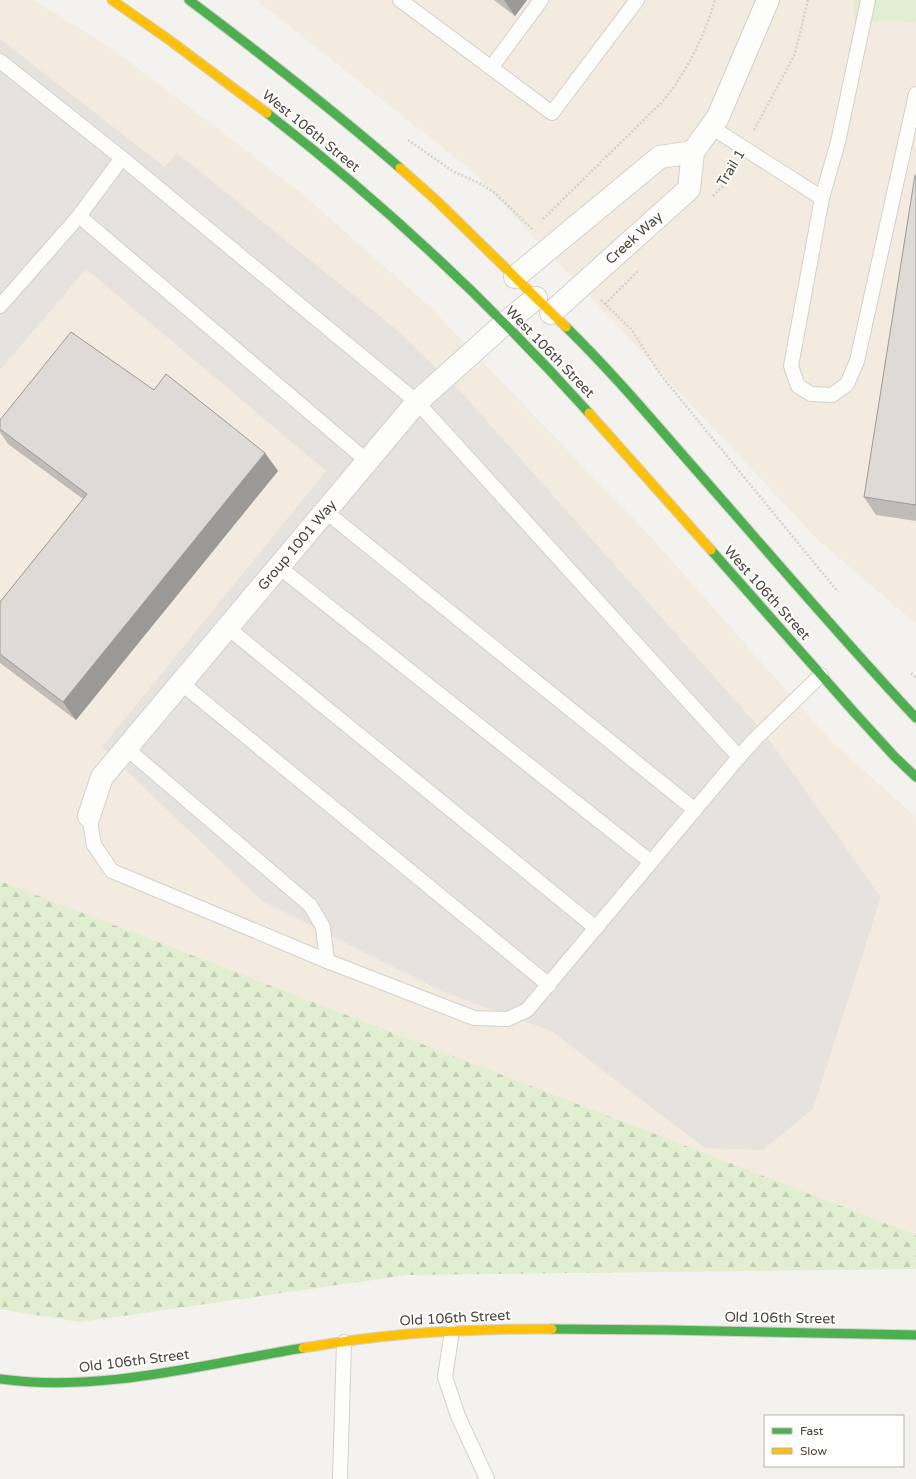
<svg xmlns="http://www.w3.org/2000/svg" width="916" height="1479" font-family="'Varela Round',sans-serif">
<defs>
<pattern id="forest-firs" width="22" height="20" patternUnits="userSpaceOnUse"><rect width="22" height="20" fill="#e1eecf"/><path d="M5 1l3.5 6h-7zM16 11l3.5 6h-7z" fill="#c3cdb2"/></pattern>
</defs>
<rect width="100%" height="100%" fill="#f4f2ee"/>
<g fill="#f3ebdf">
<path d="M 0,0 L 34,0 L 117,52 L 299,191 L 430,307 L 650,536 L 833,743 L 916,817 L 916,1269 L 407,1275 L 80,1322 L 0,1309 Z"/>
<path d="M 256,0 L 916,0 L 916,624 L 817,539 L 472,171 Z"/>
</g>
<path fill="#e1eecf" d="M 854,0 L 916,0 L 916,22 L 854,21 Z"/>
<path fill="url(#forest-firs)" d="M 0,881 L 916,1235 L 916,1269 L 407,1275 L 80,1322 L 0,1309 Z"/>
<path fill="#e6e3df" d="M 0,39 L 165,167 L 177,153 L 396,329 L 463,394 L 765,734 L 881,897 L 813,1109 L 763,1150 L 705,1148 L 551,1031 L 441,991 L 262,901 L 102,747 L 326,471 L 86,269 L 0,370 Z"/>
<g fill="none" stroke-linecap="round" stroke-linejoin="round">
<g stroke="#d2d0cb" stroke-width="16">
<g id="lane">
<path d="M 400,0 L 552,113 L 637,0"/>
<path d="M 868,0 L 838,142 L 822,198 L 791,366 L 798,386 L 811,394 L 832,395 L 847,384 L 857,361 L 916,94"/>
<path d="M 0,61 L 122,158 L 417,402 L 739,757"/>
<path d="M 491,68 L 541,0"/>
<path d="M 711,127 L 822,198"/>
<path d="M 79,216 L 122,158"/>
<path d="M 0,306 L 79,216 L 367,461"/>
<path d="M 325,511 L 695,810"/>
<path d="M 279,567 L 651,862"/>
<path d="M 228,628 L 596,928"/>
<path d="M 181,683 L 549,985"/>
<path d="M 126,748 L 310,905 L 323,927 L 327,961"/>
<path d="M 89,816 L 94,845 L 112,871 L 327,961 L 474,1018 L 508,1019 L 527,1010 L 739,757 L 756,738 L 821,675"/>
<path d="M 452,1331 L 445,1377 L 458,1416 L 487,1479"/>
<path d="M 340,1479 L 344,1342"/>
</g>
</g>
<g stroke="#d2d0cb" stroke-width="24">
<g id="street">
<path d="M 515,277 L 660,157 L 693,152"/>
<path d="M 551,313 L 689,189 L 693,152 L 718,117 L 768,0"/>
<path d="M 89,816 L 102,777 L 417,402 L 504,324 L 536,298"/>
</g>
</g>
<g stroke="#d3cfc5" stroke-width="11">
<g id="fast">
<path d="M 189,0 C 261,54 332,109 400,168"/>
<path d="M 267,113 C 383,203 491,304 589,413"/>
<path d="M 566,327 C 612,372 653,421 696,470 C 769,553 840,637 916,718"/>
<path d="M 711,550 L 853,711 L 894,756 L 916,777"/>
<path d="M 552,1329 L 666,1330 L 916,1335"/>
<path d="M 0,1379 C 101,1393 204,1364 303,1348"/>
</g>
</g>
<g stroke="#d3cfc5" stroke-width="11">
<g id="slow">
<path d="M 112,0 L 168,39 L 267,113"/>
<path d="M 400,168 L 437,201 L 566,327"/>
<path d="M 589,413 L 711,550"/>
<path d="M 303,1348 C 338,1342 373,1337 409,1334 C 456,1330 504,1329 552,1329"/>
</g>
</g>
<g stroke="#d3d2cc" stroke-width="2.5" stroke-dasharray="2 2" stroke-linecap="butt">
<path d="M 754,130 L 795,54 L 808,0"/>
<path d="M 408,140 L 454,172 L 479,183 L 495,193 L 533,230"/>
<path d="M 713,196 L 724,185 L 734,166"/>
<path d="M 543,219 L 662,102 C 687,72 704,37 715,0"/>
<path d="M 601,300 L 631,329 L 660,374 L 838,592"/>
<path d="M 605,304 L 639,270"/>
<path d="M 911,673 L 916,678"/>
</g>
<use href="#lane" stroke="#fdfdfc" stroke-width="14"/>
<use href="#street" stroke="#fdfdfc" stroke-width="22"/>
<use href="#fast" stroke="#4caf50" stroke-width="9"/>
<use href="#slow" stroke="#ffc107" stroke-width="9"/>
</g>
<g fill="#bfbcb8">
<path d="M 494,0 L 527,0 L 515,16 Z"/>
<path d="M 916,175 L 916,521 L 876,515 L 864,497 Z"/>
<path d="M 154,390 L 265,453 L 278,471 L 76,720 L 0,663 L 0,602 L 83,499 L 8,444 L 0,432 L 0,420 Z"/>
</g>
<g fill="#9b9996">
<path d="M 504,0 L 527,0 L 515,16 Z"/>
<path d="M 265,453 L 278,471 L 76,720 L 63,702 Z"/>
</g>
<g fill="#dedbd6" stroke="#9b9996">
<path d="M 915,175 L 916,175 L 916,505 L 864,497 Z"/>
<path d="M 71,332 L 154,390 L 166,374 L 265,453 L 63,702 L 0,654 L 0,602 L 87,494 L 0,429 L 0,420 Z"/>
</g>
<g text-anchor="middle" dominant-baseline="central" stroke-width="4" stroke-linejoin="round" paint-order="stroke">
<g font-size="14" fill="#4b4439" stroke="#fff">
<text transform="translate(311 131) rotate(39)">West 106th Street</text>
<text transform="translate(731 168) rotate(-59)">Trail 1</text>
<text transform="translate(634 238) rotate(-42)">Creek Way</text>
<text transform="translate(550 352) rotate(46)">West 106th Street</text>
<text transform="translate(297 545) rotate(-50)">Group 1001 Way</text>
<text transform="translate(767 593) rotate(48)">West 106th Street</text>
<text transform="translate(455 1318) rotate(-3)">Old 106th Street</text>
<text transform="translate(780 1318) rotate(1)">Old 106th Street</text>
<text transform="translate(134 1361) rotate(-7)">Old 106th Street</text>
</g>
</g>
<rect x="764" y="1415" width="140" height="52" fill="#ffffff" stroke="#b7b4b0"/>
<rect x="772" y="1428" width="20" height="6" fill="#4caf50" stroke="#b7b4b0"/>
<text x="800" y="1435" font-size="12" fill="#4b4439">Fast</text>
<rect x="772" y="1448" width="20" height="6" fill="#ffc107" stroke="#b7b4b0"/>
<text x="800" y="1455" font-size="12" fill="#4b4439">Slow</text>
</svg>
